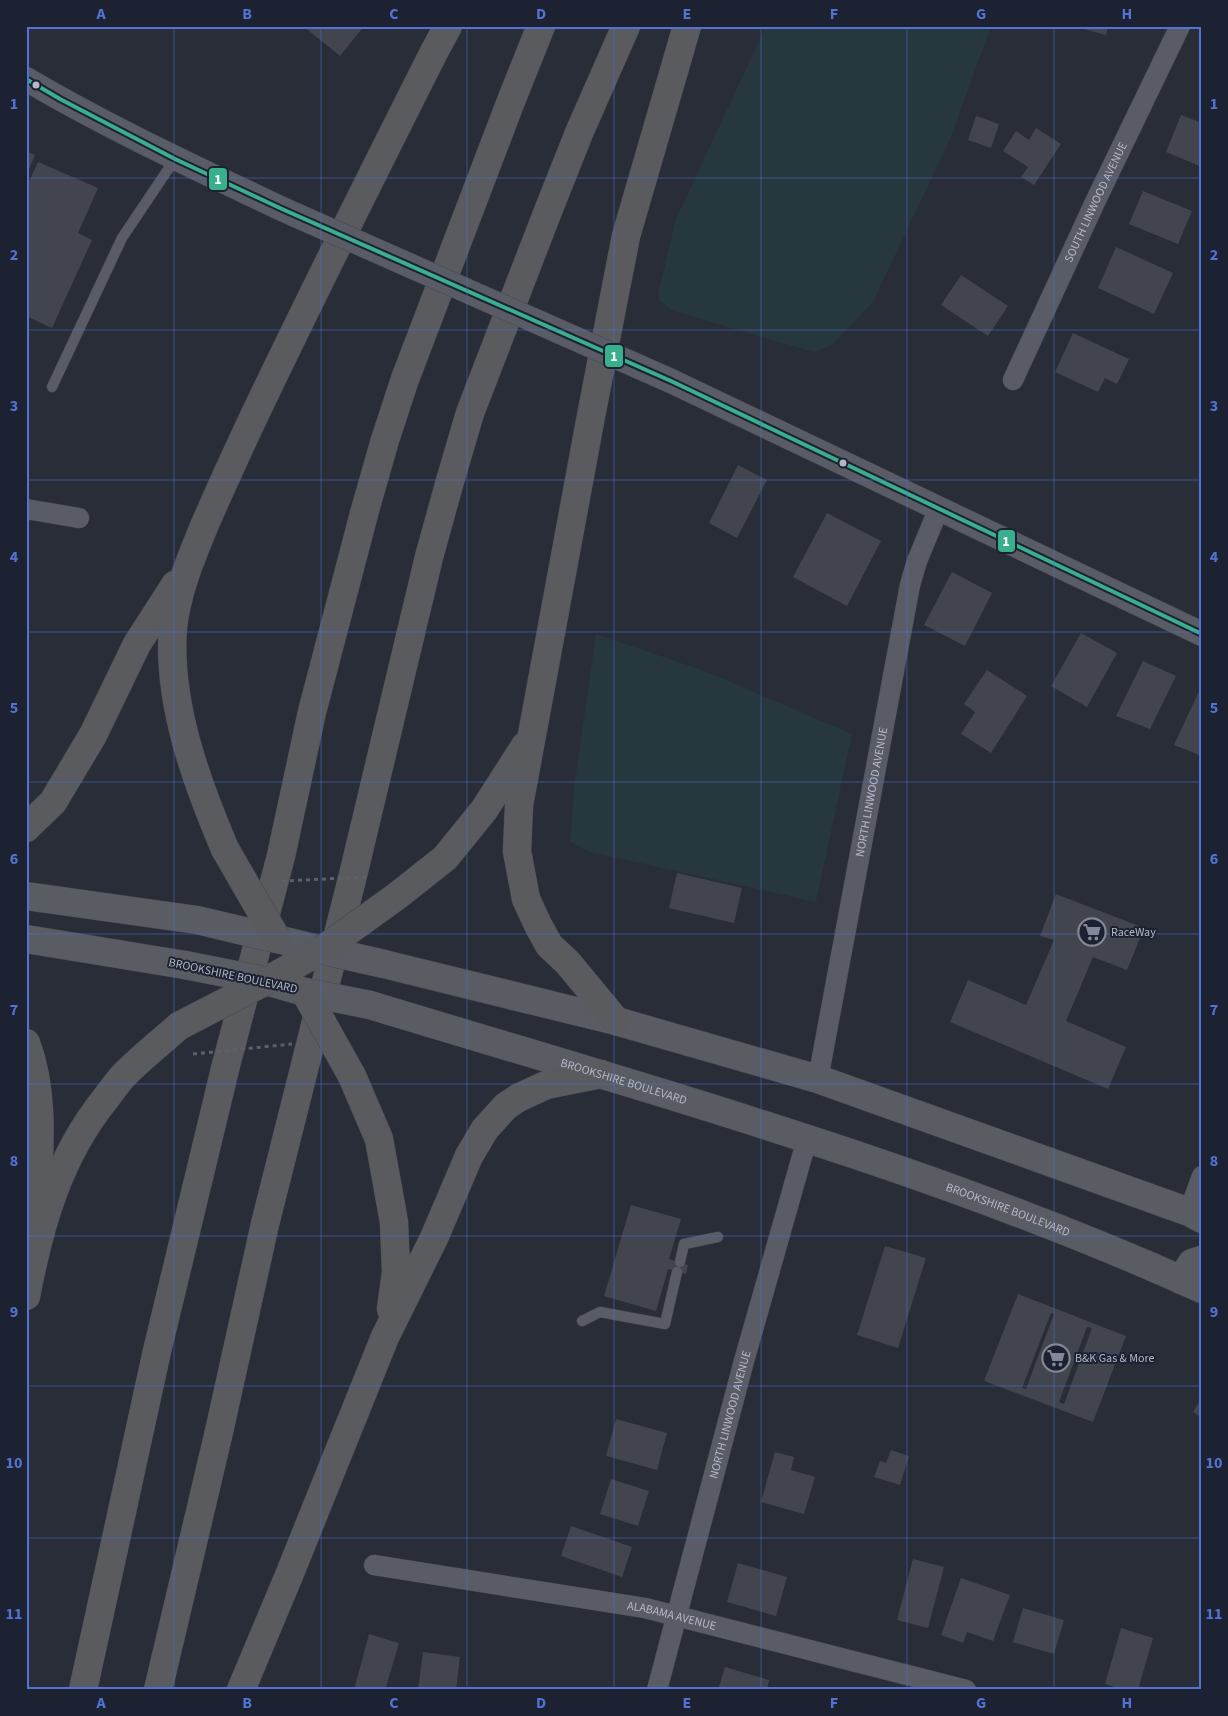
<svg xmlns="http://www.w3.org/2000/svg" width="1228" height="1716" font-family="'Source Sans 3',sans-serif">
<rect width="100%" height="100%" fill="#292d37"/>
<g fill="#26373d">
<path d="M 766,26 L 991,26 L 951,137 L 873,302 L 832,345 L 814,352 L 673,311 L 660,301 L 658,294 L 676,219 Z"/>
<path d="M 596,634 L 705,671 L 852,734 L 816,902 L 590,852 L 570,842 L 574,788 Z"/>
</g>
<g fill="#42454e" fill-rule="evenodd">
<path d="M 303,26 L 364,26 L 340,56 Z"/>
<path d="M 1073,26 L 1108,26 L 1106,35 Z"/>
<path d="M 1181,115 L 1202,123 L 1202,167 L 1166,152 Z"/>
<path d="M 976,116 L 999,124 L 991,148 L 968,140 Z"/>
<path d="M 1036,128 L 1061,144 L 1034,185 L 1021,177 L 1028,167 L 1003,151 L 1016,131 L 1029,140 Z"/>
<path d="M 26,151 L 35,155 L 26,176 Z"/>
<path d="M 38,162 L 98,188 L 78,233 L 92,240 L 52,328 L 26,316 L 26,188 Z"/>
<path d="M 1143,191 L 1192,211 L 1178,244 L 1129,224 Z"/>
<path d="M 1116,247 L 1173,273 L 1154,314 L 1098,288 Z"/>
<path d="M 961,275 L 1008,306 L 988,336 L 941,305 Z"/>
<path d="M 1073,333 L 1129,359 L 1117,384 L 1105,378 L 1098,392 L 1055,372 Z"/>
<path d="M 738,465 L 767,480 L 737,538 L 709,523 Z"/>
<path d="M 827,513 L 881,541 L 847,606 L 793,577 Z"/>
<path d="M 952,572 L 992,593 L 965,646 L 924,625 Z"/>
<path d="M 1081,633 L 1117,653 L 1087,707 L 1051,686 Z"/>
<path d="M 1143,661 L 1176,676 L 1150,729 L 1116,716 Z"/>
<path d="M 987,670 L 1027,696 L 991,753 L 961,734 L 975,712 L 964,704 Z"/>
<path d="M 1200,689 L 1202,689 L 1202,756 L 1174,745 Z"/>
<path d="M 677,873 L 742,888 L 734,923 L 669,908 Z"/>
<path d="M 1056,894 L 1144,928 L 1127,970 L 1093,957 L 1066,1021 L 1126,1047 L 1108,1089 L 950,1022 L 968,980 L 1026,1005 L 1054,940 L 1040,936 Z"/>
<path d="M 631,1205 L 681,1219 L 669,1259 L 688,1265 L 686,1274 L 668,1269 L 656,1311 L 604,1296 Z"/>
<path d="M 885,1246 L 926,1258 L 898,1348 L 857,1335 Z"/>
<path d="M 1018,1294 L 1126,1336 L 1093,1422 L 984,1381 ZM 1051,1313 L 1054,1314 L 1026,1389 L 1022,1388 ZM 1087,1327 L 1092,1328 L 1064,1404 L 1059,1402 Z"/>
<path d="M 1202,1397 L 1202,1418 L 1193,1412 Z"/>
<path d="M 616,1419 L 667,1433 L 657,1470 L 606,1456 Z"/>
<path d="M 891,1450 L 909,1456 L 900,1485 L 874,1477 L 880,1461 L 886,1463 Z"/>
<path d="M 775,1452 L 794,1457 L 791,1470 L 815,1477 L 804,1514 L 761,1502 Z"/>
<path d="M 611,1479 L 649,1491 L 638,1526 L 600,1514 Z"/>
<path d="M 571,1526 L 632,1547 L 622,1577 L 561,1556 Z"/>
<path d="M 913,1559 L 944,1567 L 928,1628 L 897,1620 Z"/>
<path d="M 738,1563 L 787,1577 L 776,1616 L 727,1602 Z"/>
<path d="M 961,1578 L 1010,1595 L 993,1641 L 967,1632 L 963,1643 L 941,1635 Z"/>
<path d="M 1023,1608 L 1064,1620 L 1054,1654 L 1013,1642 Z"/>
<path d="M 1121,1628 L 1153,1638 L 1138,1690 L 1124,1690 L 1105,1684 Z"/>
<path d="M 369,1634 L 399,1643 L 385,1690 L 354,1690 Z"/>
<path d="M 423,1652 L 460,1657 L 456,1690 L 418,1690 Z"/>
<path d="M 725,1667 L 769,1680 L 767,1690 L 718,1690 Z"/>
</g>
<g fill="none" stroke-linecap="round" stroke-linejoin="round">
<g stroke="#454850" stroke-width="11">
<g id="service">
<path d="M 52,387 L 122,238 L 175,159"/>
<path d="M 680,1262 L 684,1244 L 718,1237"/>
<path d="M 582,1321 L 600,1312 L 665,1324 L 677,1272"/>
</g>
</g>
<g stroke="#454850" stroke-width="21">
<g id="minor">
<path id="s1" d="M 1013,380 L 1096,200 L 1180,26"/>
<path d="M 26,509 L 79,518"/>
<path id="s2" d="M 818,1079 L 910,585 L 917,561 L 939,508"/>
<path d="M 1189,1212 L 1202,1176"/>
<path id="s3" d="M 374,1565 L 645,1608 L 966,1690"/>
<path id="s4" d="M 657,1690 L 744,1361 L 807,1139"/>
</g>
</g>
<g stroke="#454850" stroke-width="25">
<g id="tertiary">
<path d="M 26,79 C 109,128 196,168 282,209"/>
<path d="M 671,381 L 1202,634"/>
</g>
</g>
<g stroke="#464953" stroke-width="29">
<g id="trunk">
<path d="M 26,896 L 197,920"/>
<path d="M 26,939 L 185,965"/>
<path d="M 277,939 L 322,950"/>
<path d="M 384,964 L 616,1021 L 818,1079 L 1189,1212 L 1202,1219"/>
<path d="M 266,981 L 305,992"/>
<path id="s5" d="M 370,1005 C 650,1090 935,1168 1202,1289"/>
<path d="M 1181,1280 L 1192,1263 L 1202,1260"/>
</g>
</g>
<g stroke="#464953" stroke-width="29">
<g id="motorway">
<path d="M 26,828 L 53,802 L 93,735 L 137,644 L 175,585"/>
<path d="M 225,849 C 196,781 167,702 173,627 C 177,591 191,558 205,524 C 219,492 233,461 248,429 C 308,302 371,177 434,52 L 448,26"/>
<path d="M 397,896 L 445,858 L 484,810 L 525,746"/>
<path d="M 266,981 L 322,950"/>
<path d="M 616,1021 L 568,963 L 549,945 L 538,925 L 526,899 L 517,851 L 519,805 L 591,416 L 626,236 L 687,26"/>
<path d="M 26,1043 C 47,1099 38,1161 36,1220"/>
<path d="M 352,1076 L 379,1139 L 394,1222 L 396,1272 L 391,1309"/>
<path d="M 26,1296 C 40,1223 59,1156 106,1098 C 112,1090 118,1081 125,1074 C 142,1057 161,1042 179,1026"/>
<path d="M 83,1690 L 157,1351 L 226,1065 L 281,856 L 312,712 L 365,510 L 385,440 L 405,379 L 511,101 L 541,26"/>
<path d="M 158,1690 L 218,1436 L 265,1224 L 354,871 L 429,557 L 450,481 L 470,413 L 548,211 L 579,133 L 626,26"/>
<path d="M 241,1690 L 290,1573 L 385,1337 L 434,1238 L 469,1156 L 485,1129 L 506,1106 L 518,1098 L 546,1085 L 601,1074"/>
</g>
</g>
<use href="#service" stroke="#595c65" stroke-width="10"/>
<use href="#minor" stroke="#595c65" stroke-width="20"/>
<use href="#tertiary" stroke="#595c65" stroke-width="24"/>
<use href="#trunk" stroke="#5a5c63" stroke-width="28"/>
<use href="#motorway" stroke="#595b5f" stroke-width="28"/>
<g stroke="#454850" stroke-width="25" stroke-linecap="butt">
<path id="tertiary-bridge" d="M 282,209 L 671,381"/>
</g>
<g stroke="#464953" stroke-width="29" stroke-linecap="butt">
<g id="trunk-bridge">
<path d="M 197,920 L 277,939"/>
<path d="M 322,950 L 384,964"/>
<path d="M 185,965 L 266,981"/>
<path d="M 305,992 L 370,1005"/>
</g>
</g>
<g stroke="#464953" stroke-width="29" stroke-linecap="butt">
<g id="motorway-bridge">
<path d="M 225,849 L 277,939"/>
<path d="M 322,950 L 397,896"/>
<path d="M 305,992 L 352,1076"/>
<path d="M 179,1026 L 266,981"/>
</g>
</g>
<g stroke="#5c6069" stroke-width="3" stroke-dasharray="4 4" stroke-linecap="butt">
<path d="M 282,881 L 368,877"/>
<path d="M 193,1054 L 292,1044"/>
</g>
<use href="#tertiary-bridge" stroke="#595c65" stroke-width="24"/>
<use href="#trunk-bridge" stroke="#5a5c63" stroke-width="28"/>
<use href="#motorway-bridge" stroke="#595b5f" stroke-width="28"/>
<g stroke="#1c2232" stroke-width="8">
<path id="bus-1" d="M 26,79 L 60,99 L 175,159 L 282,209 L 671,381 L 1202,634"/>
</g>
<use href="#bus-1" stroke="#3aaf8c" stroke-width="4"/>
</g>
<path fill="none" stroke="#5273d3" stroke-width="1" stroke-opacity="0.55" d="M 174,26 L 174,1690M 321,26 L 321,1690M 467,26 L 467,1690M 614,26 L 614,1690M 761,26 L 761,1690M 907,26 L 907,1690M 1054,26 L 1054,1690M 26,178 L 1202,178M 26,330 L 1202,330M 26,480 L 1202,480M 26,632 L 1202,632M 26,782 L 1202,782M 26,934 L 1202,934M 26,1084 L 1202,1084M 26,1236 L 1202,1236M 26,1386 L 1202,1386M 26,1538 L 1202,1538"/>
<defs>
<g id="supermarket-ring" transform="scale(1.4375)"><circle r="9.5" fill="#1c2232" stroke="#838796" stroke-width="1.5"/><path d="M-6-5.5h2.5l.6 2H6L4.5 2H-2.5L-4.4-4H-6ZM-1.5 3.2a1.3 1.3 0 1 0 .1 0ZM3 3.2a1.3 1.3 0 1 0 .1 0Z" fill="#838796"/></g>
</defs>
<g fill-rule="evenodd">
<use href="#supermarket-ring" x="1092" y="932"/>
<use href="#supermarket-ring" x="1056" y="1358"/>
</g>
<g fill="#b3b8c9" stroke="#1c2232" stroke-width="2">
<circle cx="36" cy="85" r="4.5"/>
<circle cx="843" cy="463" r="4.5"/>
</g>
<g text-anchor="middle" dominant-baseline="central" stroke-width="4" stroke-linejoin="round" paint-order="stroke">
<g font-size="12" fill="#b3b8c9" stroke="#1c2232">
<text stroke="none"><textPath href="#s1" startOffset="196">SOUTH LINWOOD AVENUE</textPath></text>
<text stroke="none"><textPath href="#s2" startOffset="292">NORTH LINWOOD AVENUE</textPath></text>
<text transform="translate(233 976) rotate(12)">BROOKSHIRE BOULEVARD</text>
<text stroke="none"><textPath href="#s5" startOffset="265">BROOKSHIRE BOULEVARD</textPath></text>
<text stroke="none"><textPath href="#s5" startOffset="670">BROOKSHIRE BOULEVARD</textPath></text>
<text stroke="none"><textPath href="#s4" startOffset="285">NORTH LINWOOD AVENUE</textPath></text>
<text stroke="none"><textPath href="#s3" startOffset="302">ALABAMA AVENUE</textPath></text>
</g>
<g font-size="12" fill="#b3b8c9" stroke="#1c2232" text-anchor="start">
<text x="1111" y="932">RaceWay</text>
<text x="1075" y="1358">B&amp;K Gas &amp; More</text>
</g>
</g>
<g stroke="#1c2232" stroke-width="2">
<rect x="208" y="167" width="20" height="24" rx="5" fill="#3aaf8c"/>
<rect x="604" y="344" width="20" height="24" rx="5" fill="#3aaf8c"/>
<rect x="997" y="529" width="19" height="24" rx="5" fill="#3aaf8c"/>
</g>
<g font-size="14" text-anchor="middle" font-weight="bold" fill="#fff">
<text x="218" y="184">1</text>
<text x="614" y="361">1</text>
<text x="1006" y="546">1</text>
</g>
<rect width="1228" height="1716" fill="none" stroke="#1c2232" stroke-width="55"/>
<rect x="28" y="28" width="1172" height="1660" fill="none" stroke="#5273d3" stroke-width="2"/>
<g font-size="16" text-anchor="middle" font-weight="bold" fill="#5273d3">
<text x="101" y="19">A</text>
<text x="247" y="19">B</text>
<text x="394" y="19">C</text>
<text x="541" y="19">D</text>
<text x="687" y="19">E</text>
<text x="834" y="19">F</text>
<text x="981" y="19">G</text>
<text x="1127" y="19">H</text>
<text x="14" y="109">1</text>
<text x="1214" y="109">1</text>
<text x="14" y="260">2</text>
<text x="1214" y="260">2</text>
<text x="14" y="411">3</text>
<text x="1214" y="411">3</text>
<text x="14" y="562">4</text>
<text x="1214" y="562">4</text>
<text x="14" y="713">5</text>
<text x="1214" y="713">5</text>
<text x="14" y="864">6</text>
<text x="1214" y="864">6</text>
<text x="14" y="1015">7</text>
<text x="1214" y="1015">7</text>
<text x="14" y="1166">8</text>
<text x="1214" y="1166">8</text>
<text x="14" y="1317">9</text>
<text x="1214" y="1317">9</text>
<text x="14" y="1468">10</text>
<text x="1214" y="1468">10</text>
<text x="14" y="1619">11</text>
<text x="1214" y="1619">11</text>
<text x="101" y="1708">A</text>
<text x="247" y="1708">B</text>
<text x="394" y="1708">C</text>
<text x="541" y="1708">D</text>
<text x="687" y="1708">E</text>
<text x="834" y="1708">F</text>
<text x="981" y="1708">G</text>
<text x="1127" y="1708">H</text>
</g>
</svg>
